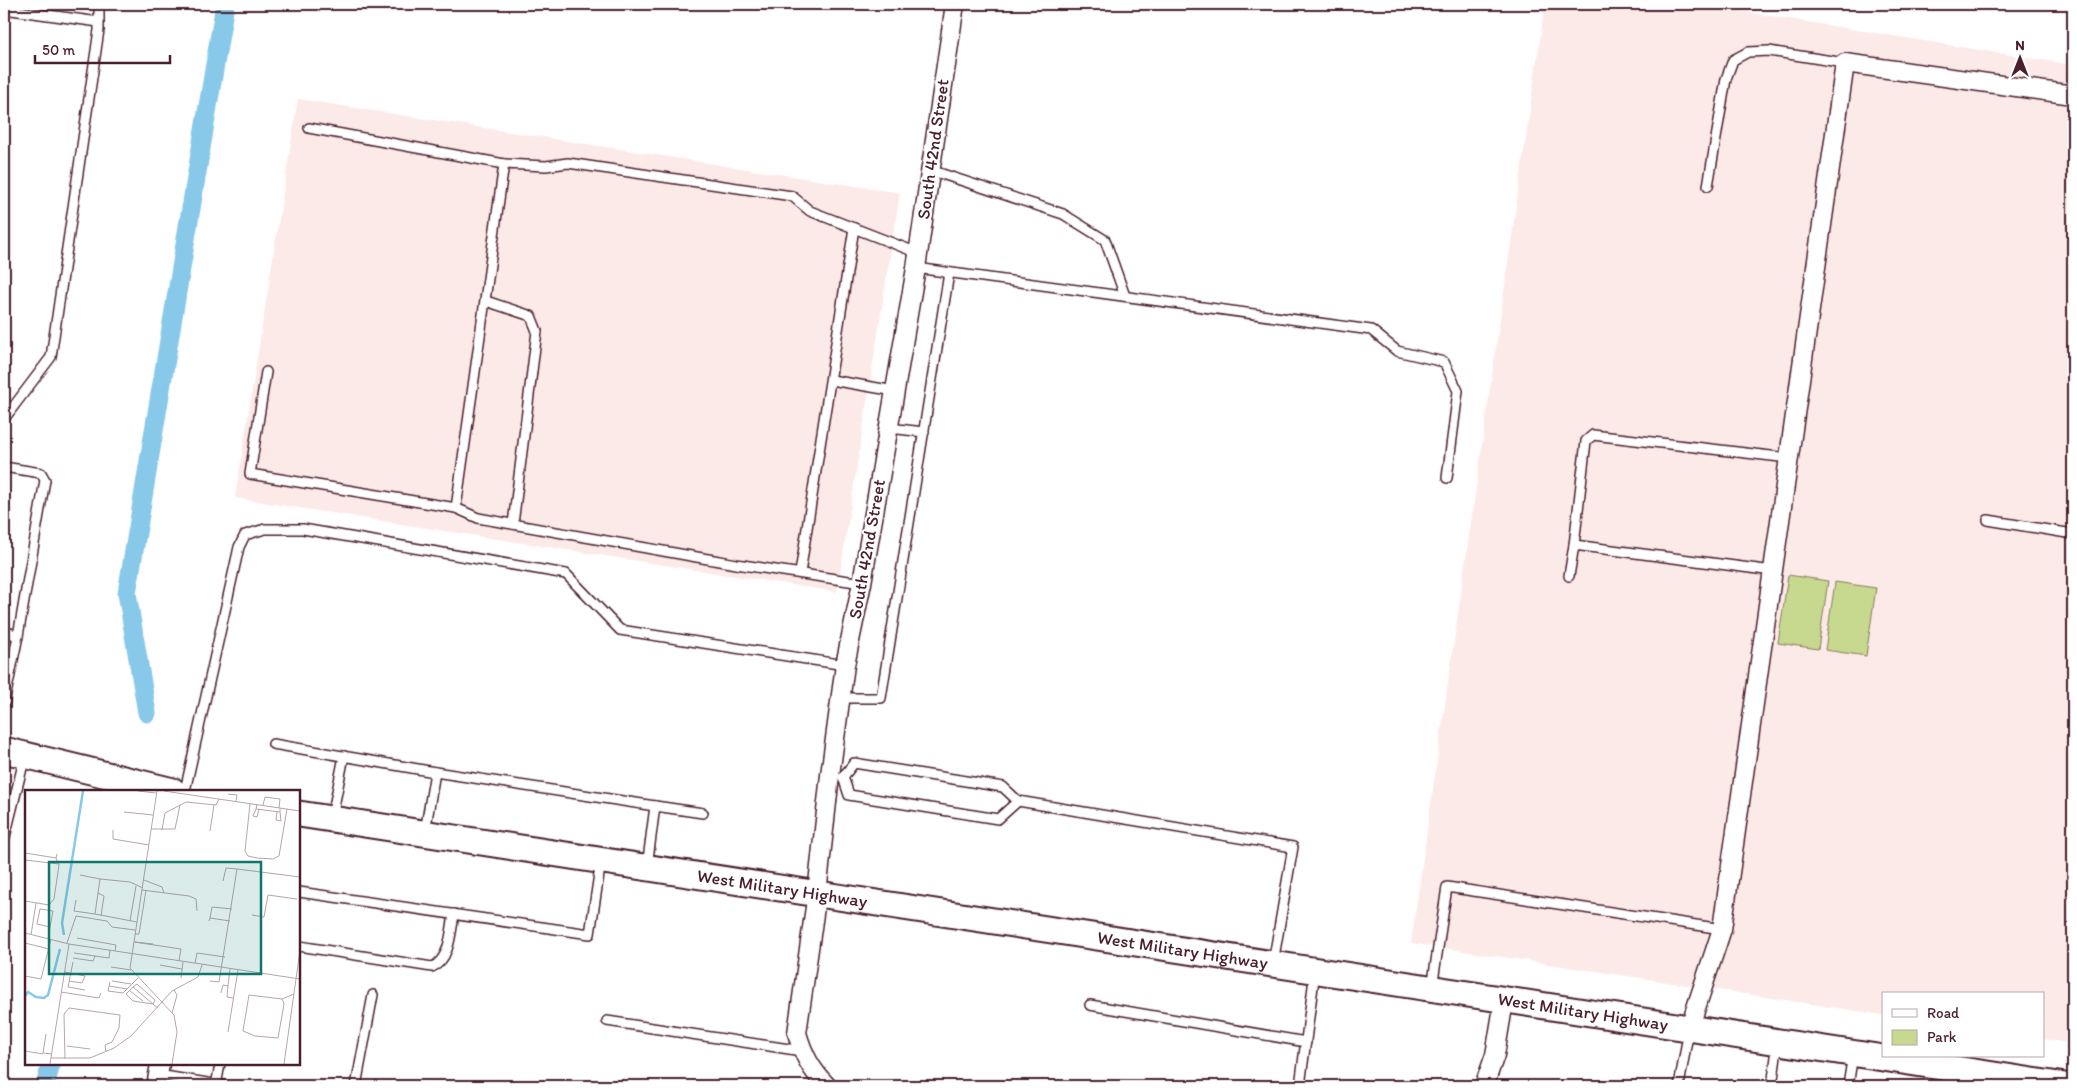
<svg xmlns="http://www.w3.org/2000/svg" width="2077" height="1090" font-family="Itim,sans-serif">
<rect width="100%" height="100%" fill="#fff"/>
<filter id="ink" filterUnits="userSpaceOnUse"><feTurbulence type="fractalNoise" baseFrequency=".02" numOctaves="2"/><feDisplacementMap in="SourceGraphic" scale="10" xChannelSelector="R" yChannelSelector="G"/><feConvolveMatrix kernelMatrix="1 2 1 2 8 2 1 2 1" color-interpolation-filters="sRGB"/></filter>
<g filter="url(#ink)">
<g fill="#fceae8">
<path d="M 1545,4 L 1697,4 L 2073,65 L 2073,1044 L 2043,1039 L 2043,994 L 1883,994 L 1883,1015 L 1411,943 Z"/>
<path d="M 298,99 L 900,193 L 837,592 L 235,498 Z"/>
</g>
<g fill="#c7d98e" stroke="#887c5c">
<path d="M 1788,575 L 1828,581 L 1818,649 L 1778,643 Z"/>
<path d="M 1835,582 L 1876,588 L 1866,656 L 1825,650 Z"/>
</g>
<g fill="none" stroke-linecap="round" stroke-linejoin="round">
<g stroke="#88c8e9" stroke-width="19">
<path d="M 147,713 L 127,593 L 225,4"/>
<path d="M 45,1086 L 51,1064"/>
</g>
<g stroke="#4a1f2b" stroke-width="12">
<g id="service">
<path d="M 4,9 L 99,22"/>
<path d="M 309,128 L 504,164"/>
<path d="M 930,170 L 1063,214 L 1105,240 L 1125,296"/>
<path d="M 1708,186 L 1726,79 L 1733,60 L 1748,52 L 1769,51 L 1845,63"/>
<path d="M 916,268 L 1371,330 L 1397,351 L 1444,362 L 1458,391 L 1447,478"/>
<path d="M 486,301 L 531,316 L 537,331 L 513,524"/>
<path d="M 266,372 L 250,474 L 456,508"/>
<path d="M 831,380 L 895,391"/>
<path d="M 4,419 L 51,357 L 99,30 L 99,4"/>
<path d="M 889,428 L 924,432"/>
<path d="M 4,467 L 41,473 L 45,480 L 18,636 L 4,704"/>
<path d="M 1988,520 L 2073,534"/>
<path d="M 1574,545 L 1586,441 L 1593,435 L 1788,458"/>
<path d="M 800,573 L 854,228"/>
<path d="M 1569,576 L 1574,545 L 1773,571"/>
<path d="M 862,583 L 736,564 L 478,518 L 456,508 L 504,164 L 546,166 L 568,163 L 792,196 L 810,211 L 918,253"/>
<path d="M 4,631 L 18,636"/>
<path d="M 841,698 L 881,698 L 949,273"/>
<path d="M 273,744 L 435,772 L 655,806 L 647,867"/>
<path d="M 843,777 L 854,763 L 1003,787 L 1018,801 L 1293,847 L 1273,963"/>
<path d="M 843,777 L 849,795 L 998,819 L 1018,801"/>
<path d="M 185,791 L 239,547 L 245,535 L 265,529 L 303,529 L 566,574 L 620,630 L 845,665"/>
<path d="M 655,806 L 703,813"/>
<path d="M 332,817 L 344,756"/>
<path d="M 425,832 L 435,772"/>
<path d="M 4,841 L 25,756"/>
<path d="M 299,892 L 590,934 L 601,861"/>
<path d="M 299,946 L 432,967 C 450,960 451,931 454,914"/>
<path d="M 1432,988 L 1447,887 L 1722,929"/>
<path d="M 1090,1005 L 1306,1042"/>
<path d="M 607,1021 L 802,1051"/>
<path d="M 158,1075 L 226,1086"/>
<path d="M 216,1086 L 220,1064"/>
<path d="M 356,1086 L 373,995"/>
<path d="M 1300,1086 L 1315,971"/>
<path d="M 1679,1086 L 1689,1029"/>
<path d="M 1772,1086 L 1778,1042"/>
<path d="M 1848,1086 L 1853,1054"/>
</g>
</g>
<g stroke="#4a1f2b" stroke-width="21">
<g id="minor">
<path d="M 1689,1029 L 1722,929 L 1845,63 L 2073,95"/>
<path d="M 156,1086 L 160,1064"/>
<path d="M 827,1086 C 811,1070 803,1054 797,1033 L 817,893 L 830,775 L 845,665 L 862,583 L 916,268 L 955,4"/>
<path d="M 1484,1086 L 1495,1055 L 1504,1001"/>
</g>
</g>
<g stroke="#4a1f2b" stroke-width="29">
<g id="secondary">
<path d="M 4,750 L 173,791"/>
<path id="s1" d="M 299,814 L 2065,1086"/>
</g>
</g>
<use href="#service" stroke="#fff" stroke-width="9"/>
<use href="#minor" stroke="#fff" stroke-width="18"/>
<use href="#secondary" stroke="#fff" stroke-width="25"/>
</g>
</g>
<g text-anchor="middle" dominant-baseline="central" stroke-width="4" stroke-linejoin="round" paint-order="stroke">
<g font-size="18" fill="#4a1f2b" stroke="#fff">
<text transform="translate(933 149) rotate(-82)">South 42nd Street</text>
<text transform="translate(867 549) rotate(-80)">South 42nd Street</text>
<text stroke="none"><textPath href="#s1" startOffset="489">West Military Highway</textPath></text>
<text stroke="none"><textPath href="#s1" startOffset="894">West Military Highway</textPath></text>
<text stroke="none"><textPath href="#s1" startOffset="1299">West Military Highway</textPath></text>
</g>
</g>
<g transform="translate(25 790)">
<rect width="275" height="275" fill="#fff"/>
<path fill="none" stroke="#88c8e9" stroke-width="2.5" d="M 39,145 L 37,133 L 58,1M 0,206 L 3,202 L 11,207 L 19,208 L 23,205 L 35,159"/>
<path fill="none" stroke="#b7a5aa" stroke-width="1" d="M 113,1 L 131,3M 132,1 L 105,178 L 149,225 L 152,242 L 147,274M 139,1 L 275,21M 203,4 L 212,5 L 211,11M 225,14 L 220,61 L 223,66 L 232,68 L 248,69 L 254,66 L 262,19M 232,14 L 231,19 L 255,22 L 255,18M 238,15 L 240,7 L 255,9 L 254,18M 231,19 L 228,26 L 232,27 L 234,19M 99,22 L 128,25M 252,22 L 251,30 L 256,31 L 255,22M 126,39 L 150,39 L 155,15M 88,40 L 88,49 L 124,55M 137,40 L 140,23 L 161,12 L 191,15 L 194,9M 185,41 L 189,15M 0,63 L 31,68 L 32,64M 0,70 L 34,74M 55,85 L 75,89M 119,90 L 137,97 L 139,103M 198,91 L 201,78 L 212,79M 117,100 L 164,106 L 171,109 L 172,121M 73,103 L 79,106 L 76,126M 51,110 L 49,121 L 70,124M 0,111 L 24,115 L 29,109 L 34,75 L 31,68M 227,125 L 239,127 L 243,105 L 272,109M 185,128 L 187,117 L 207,119M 105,131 L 111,96M 184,131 L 185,128 L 205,131M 112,132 L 70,124 L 75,89 L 105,92 L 118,98M 0,143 L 44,154 L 275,189M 110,144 L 114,144 L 121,100M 6,145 L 11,113M 52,148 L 91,155 L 90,161M 23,149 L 25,137 L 12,134 L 15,119 L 28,121 L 25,137M 109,152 L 156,159 L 154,171M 110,152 L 128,154M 0,153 L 24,159M 42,153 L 51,126 L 82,131 L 87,137 L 110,140M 49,163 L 84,168 L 85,160M 48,168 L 68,171 L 70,166M 48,172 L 43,197 L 60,200M 170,173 L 172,163 L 200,167M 135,175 L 157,179M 86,177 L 106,180M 40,182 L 60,186 L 57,193 L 44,191M 0,186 L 16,189 L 26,149M 156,188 L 158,172M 271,189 L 275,160M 87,191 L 106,194M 185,191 L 194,192 L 212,79 L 275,87M 85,192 L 83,201 L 98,203 L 113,188M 84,196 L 102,199M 203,196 L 202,207 L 208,208M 108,197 L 112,194 L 130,210 L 128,214 L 108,211 L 101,204 L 108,197 L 128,214 L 129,215 L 133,218M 105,201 L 118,211M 36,202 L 74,208 L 76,203M 196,203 L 198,195 L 203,196 L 205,179M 257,209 L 259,214 L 253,248 L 230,246 L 218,241 L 224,205 L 257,209 L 269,204M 147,223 L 152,205 L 149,200M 203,242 L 213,180M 21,244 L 18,263 L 27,264M 42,256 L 65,259M 0,261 L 18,264M 26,268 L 65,268 L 89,258 L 106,246 L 147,201 L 173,187 L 177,175M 40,269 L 39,224 L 44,218 L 95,225 L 94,238 L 87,252 L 80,255 L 81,262M 25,274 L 44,154M 259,274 L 271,189"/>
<path fill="#0f766e" fill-opacity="0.15" stroke="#0f766e" stroke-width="2.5" d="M 24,72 L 236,72 L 236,184 L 24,184 Z"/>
<rect width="275" height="275" fill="none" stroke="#4a1f2b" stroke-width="2.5"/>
</g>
<rect width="2077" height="1090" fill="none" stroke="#fff" stroke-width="20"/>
<rect x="10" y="10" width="2057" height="1070" fill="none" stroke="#4a1f2b" stroke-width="2" filter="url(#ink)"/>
<rect x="1882" y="992" width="162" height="65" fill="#ffffff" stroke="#b7a5aa"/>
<rect x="1892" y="1009" width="25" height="8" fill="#ffffff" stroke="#b7a5aa"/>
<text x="1927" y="1018" font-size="15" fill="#4a1f2b">Road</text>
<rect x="1892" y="1030" width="25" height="15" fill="#c7d98e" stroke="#b7a5aa"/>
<text x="1927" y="1042" font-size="15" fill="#4a1f2b">Park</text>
<g transform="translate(2020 58)" stroke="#ffffff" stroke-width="4" paint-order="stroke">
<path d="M0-4L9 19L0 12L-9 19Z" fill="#4a1f2b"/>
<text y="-8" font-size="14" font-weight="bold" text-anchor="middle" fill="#4a1f2b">N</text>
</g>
<path d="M35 55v8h135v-8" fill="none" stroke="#4a1f2b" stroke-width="2.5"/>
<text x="42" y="55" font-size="15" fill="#4a1f2b" stroke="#ffffff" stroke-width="4" paint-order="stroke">50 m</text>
</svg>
